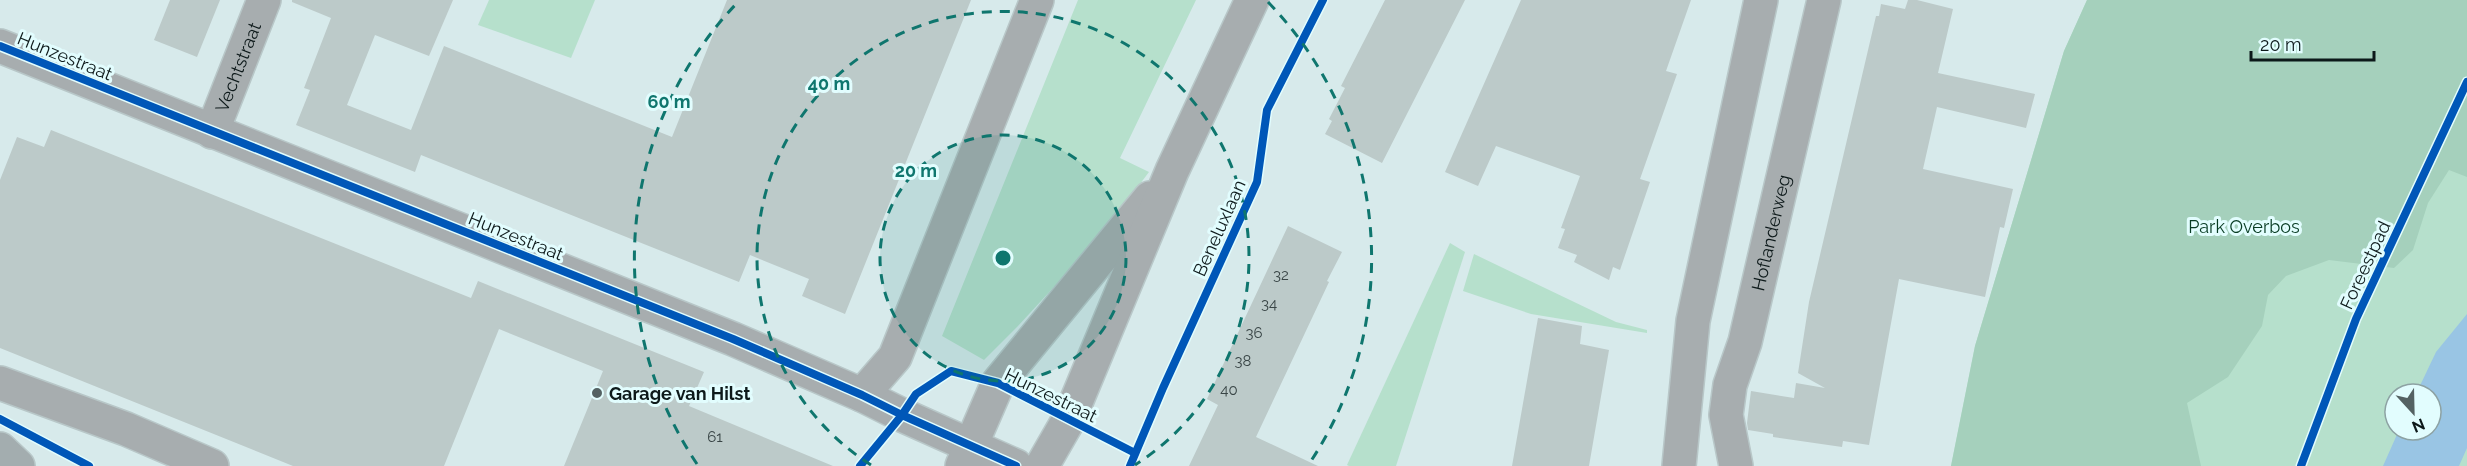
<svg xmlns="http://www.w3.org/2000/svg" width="2467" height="466" font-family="Raleway,sans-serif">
<rect width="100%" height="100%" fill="#d7eaeb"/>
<g fill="#b6e0cc" fill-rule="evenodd">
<path d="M 489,0 L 595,0 L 571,58 L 478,25 Z"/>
<path d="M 1078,0 L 1196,0 L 1120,158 L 1149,172 L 1100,237 L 1018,326 L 984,360 L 942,336 Z"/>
<path d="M 2087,0 L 2467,0 L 2467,466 L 1951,466 L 1975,346 L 2064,51 ZM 2395,394 L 2431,394 L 2431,430 L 2395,430 Z"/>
<path d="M 1450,243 L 1465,252 L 1396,466 L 1349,466 L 1347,465 Z"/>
<path d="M 1474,254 L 1616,322 L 1647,330 L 1647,333 L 1531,314 L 1463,291 Z"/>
</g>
<path fill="#a5d0bc" d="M 2087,0 L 2467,0 L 2467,177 L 2449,170 L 2428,203 L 2413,250 L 2394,268 L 2329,260 L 2286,276 L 2268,295 L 2262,326 L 2228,377 L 2187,403 L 2201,466 L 1951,466 L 1975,346 L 2064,51 Z"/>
<path fill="#99c5e4" d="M 2467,314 L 2467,448 L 2459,466 L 2383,466 L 2399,430 L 2431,430 L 2431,394 L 2416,394 L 2436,352 Z"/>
<g fill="#bccac9">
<path d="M 170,0 L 220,0 L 197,57 L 154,40 Z"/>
<path d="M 292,0 L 453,0 L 429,56 L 375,35 L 347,105 L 411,130 L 444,46 L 672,137 L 727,0 L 971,0 L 845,314 L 802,296 L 809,279 L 750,255 L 739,282 L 421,155 L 415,172 L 296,125 L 310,90 L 304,88 L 331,18 L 292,2 Z"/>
<path d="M 1385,0 L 1465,0 L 1382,163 L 1325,134 L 1332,121 L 1329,119 L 1345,88 L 1341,86 Z"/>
<path d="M 1521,0 L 1691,0 L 1666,71 L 1677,74 L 1640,179 L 1650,182 L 1620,270 L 1613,267 L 1609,280 L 1574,262 L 1577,255 L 1558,248 L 1565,229 L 1561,228 L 1580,176 L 1496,146 L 1478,186 L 1445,172 Z"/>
<path d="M 1908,0 L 1917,0 L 1953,9 L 1938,73 L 2035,94 L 2026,128 L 1937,107 L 1923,169 L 2013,189 L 2004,228 L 2000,227 L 1985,297 L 1899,279 L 1869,445 L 1843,441 L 1842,447 L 1773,437 L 1773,434 L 1748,430 L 1747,423 L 1751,391 L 1794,398 L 1796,383 L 1825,388 L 1798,373 L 1809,302 L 1876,16 L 1879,16 L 1881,4 L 1905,9 Z"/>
<path d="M 51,130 L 471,298 L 478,281 L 704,372 L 689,406 L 833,466 L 564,466 L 603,371 L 499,329 L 444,466 L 293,466 L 0,348 L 0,180 L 17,137 L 44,147 Z"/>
<path d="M 1288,226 L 1342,252 L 1327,281 L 1329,282 L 1256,437 L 1318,466 L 1189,466 L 1218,405 L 1207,399 Z"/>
<path d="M 1538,318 L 1582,326 L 1580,344 L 1609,350 L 1589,466 L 1512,466 Z"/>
</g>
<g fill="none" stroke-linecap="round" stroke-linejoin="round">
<g stroke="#b8c7c8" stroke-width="36">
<g id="street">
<path d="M 0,46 L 733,339 L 862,395 L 902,415 L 1016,466"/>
<path id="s1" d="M 212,132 L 264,0"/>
<path d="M 0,383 L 126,429 L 212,466"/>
<path d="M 862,395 L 895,357 L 1037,0"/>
<path d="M 962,466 L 998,383 L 1150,198"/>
<path d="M 1042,466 L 1069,419 L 1172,171 L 1252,0"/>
<path d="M 1679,466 L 1693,321 L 1761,0"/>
<path id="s2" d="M 1736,466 L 1726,415 L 1730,385 L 1745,342 L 1824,0"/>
</g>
</g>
<g stroke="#b8c7c8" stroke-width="36">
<path id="secondary" d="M 0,449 L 18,466"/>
</g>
<use href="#street" stroke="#a7adaf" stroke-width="33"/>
<use href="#secondary" stroke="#a3adaf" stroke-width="33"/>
<g stroke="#e2fdfe" stroke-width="11">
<g id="cycleway">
<path d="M 0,46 L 733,339 L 862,395 L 902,415 L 1016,466"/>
<path d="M 0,419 L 89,466"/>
<path d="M 860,466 L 902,415 L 916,394 L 951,371 L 998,383 L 1135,453"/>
<path d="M 1130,466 L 1163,388 L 1257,182 L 1267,110 L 1323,0"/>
<path d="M 2301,466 L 2356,319 L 2467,82"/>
</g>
</g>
<use href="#cycleway" stroke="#0057b8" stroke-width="8"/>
</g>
<circle cx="1003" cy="258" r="123" fill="#0f766e" fill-opacity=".12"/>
<g fill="none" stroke="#0f766e" stroke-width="3" stroke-dasharray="10 8">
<circle cx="1003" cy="258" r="123"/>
<path d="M871 465A246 246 0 1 1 1135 465"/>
<path d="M697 464A369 369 0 0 1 738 2M1268 2A369 369 0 0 1 1309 464"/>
</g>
<circle fill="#546263" stroke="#e2fdfe" stroke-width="2" cx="597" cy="393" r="6"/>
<g text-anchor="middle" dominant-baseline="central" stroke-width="6" stroke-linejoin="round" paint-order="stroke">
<g font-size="15" fill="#394546">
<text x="1281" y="275">32</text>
<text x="1269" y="304">34</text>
<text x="1254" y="333">36</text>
<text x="1243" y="361">38</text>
<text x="1229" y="390">40</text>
<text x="715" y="437">61</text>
</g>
<g font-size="18" fill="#0d191a" stroke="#e2fdfe">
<text transform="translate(65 56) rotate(22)">Hunzestraat</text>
<text stroke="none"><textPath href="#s1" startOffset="70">Vechtstraat</textPath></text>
<text transform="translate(1219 228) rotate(-66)">Beneluxlaan</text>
<text stroke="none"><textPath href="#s2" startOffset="240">Hoflanderweg</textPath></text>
<text transform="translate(516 236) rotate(22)">Hunzestraat</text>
<text transform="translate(2365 265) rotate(-65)">Foreestpad</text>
<text transform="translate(1051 395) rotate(26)">Hunzestraat</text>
</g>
<g font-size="18" fill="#073b22" stroke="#e2fdfe">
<text x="2244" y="226">Park Overbos</text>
</g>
<g font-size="18" font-weight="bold" fill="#0d191a" stroke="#e2fdfe" text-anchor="start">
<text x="609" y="393">Garage van Hilst</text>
</g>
</g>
<circle cx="1003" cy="258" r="9" fill="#0f766e" stroke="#e2fdfe" stroke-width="3"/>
<g font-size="18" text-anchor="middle" font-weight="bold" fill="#0f766e" stroke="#e2fdfe" stroke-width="6" stroke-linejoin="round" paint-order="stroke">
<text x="829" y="90">40 m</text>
<text x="669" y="108">60 m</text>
<text x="916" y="177">20 m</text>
</g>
<g transform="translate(2413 412) rotate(158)"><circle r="28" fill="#e2fdfe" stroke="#8da2a3" stroke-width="1.5"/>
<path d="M0-4.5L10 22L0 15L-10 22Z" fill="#546263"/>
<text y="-9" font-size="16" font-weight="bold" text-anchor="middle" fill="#0d191a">N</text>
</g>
<path d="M2251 51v9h123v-9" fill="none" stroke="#0d191a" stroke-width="3"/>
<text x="2260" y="51" font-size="18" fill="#0d191a" stroke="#e2fdfe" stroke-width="4.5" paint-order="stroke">20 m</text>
</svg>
